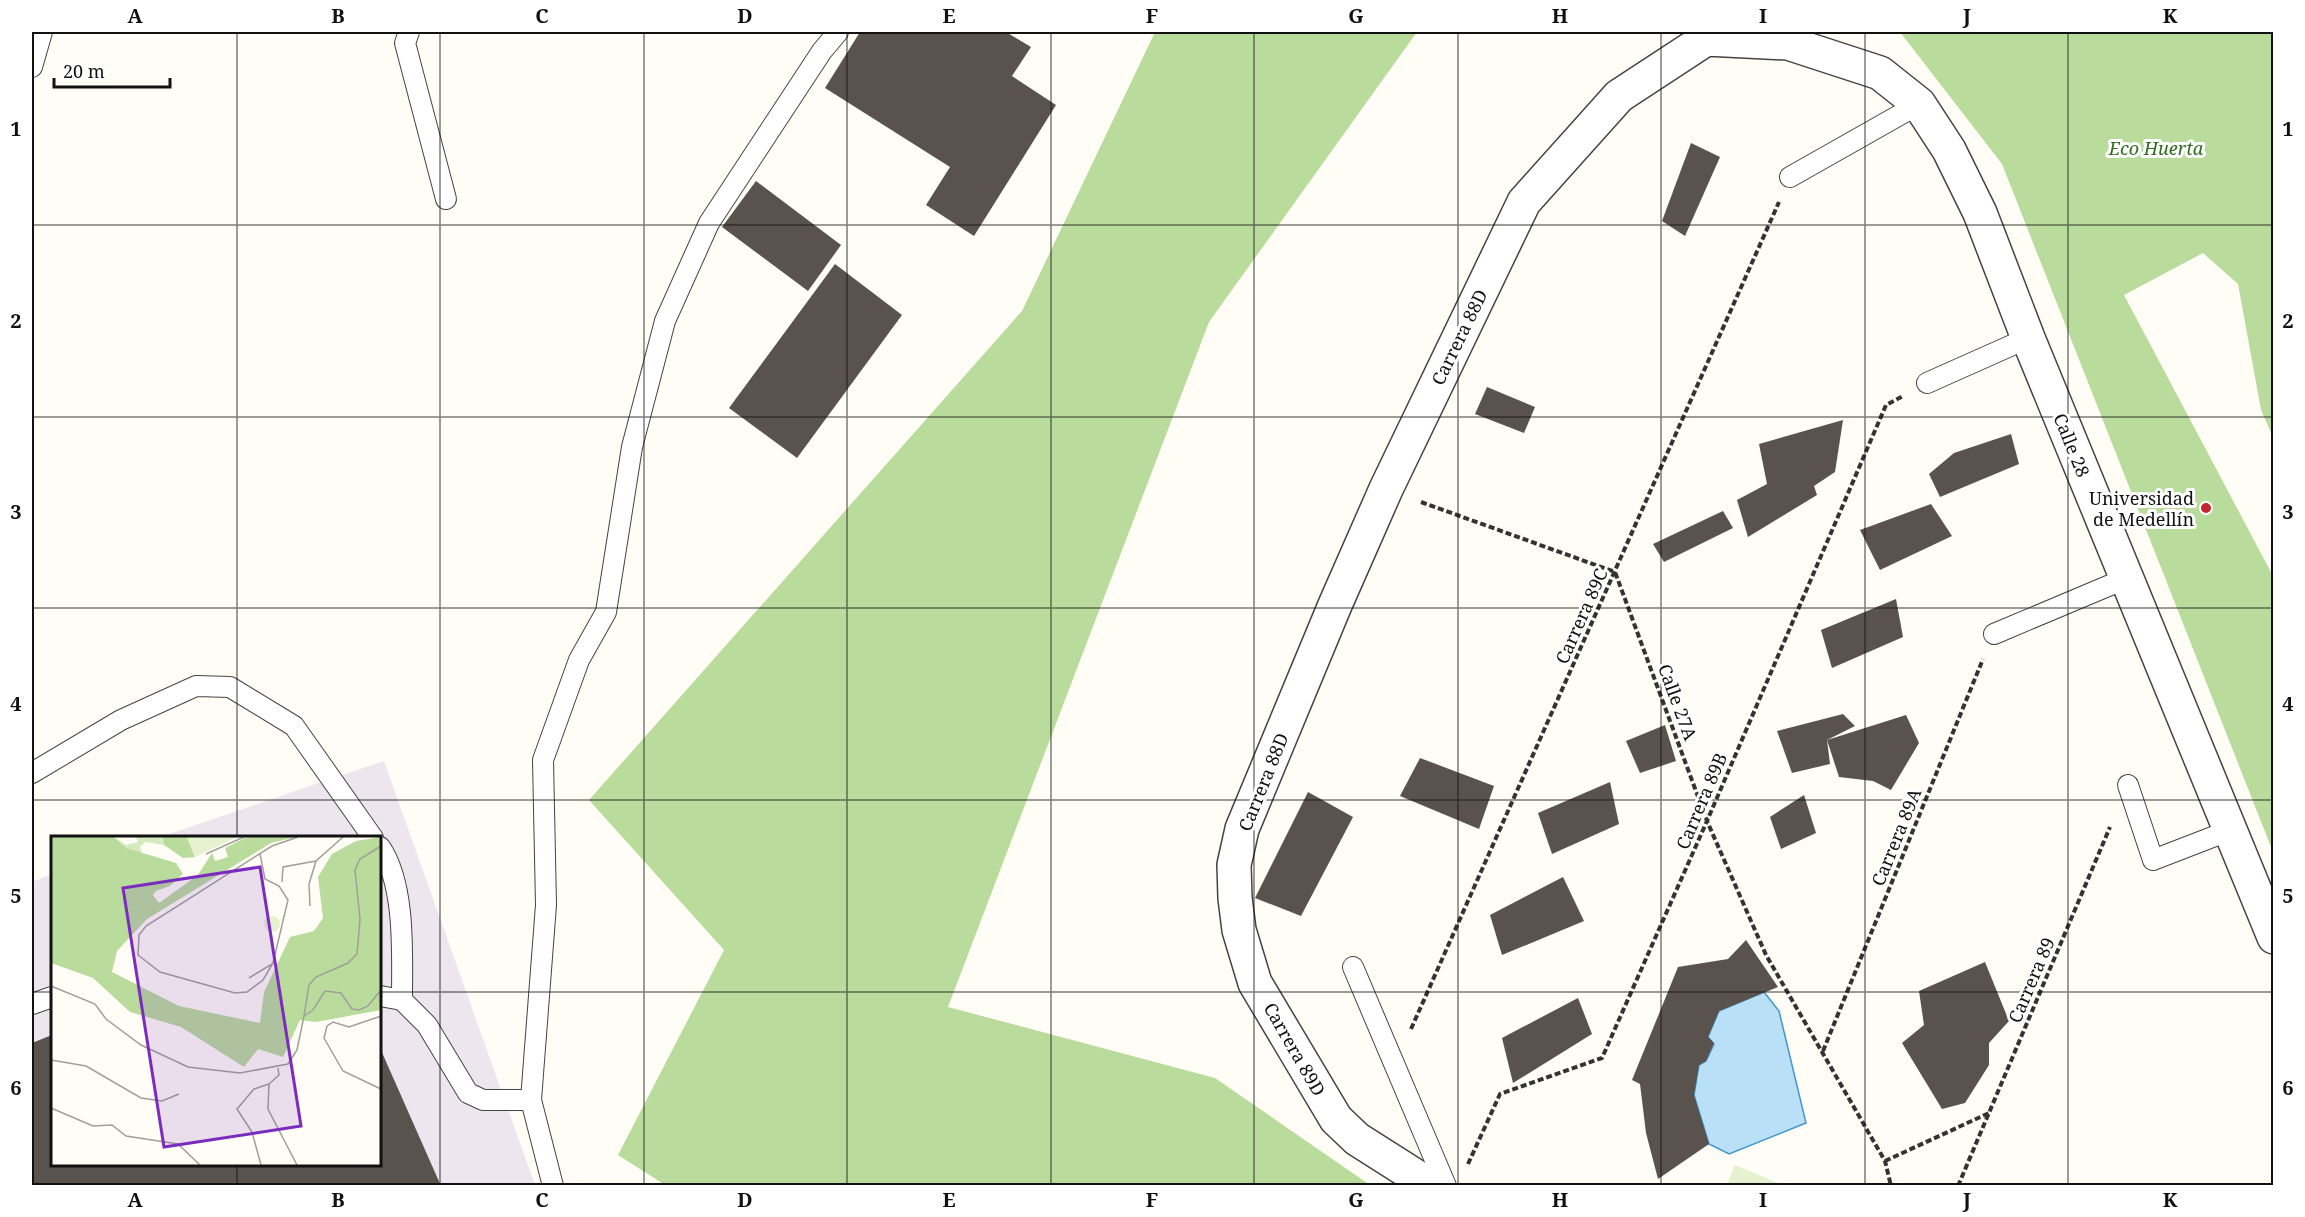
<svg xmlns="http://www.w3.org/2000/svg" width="2305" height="1217" font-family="'Noto Serif',serif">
<rect width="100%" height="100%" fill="#fffdf5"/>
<path fill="#eee6ef" d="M 384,761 L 535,1185 L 32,1185 L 32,882 L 52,874 L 52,1164 L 380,1164 L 380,838 L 160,837 Z"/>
<g fill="#b9dc9c">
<path d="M 1155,32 L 1417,32 L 1209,322 L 948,1007 L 1215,1078 L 1370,1185 L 665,1185 L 618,1155 L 724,950 L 589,800 L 1022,311 Z"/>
<path d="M 1900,32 L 2273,32 L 2273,437 L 2261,410 L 2238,284 L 2203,253 L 2124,295 L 2273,576 L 2273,852 L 2002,164 Z"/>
</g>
<path fill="#e6f2cf" d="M 1735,1165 L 1783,1185 L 1727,1185 Z"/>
<path fill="#b9e0f7" stroke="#3f96cf" stroke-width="1.5" d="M 1764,992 L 1779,1011 L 1806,1123 L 1729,1154 L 1709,1144 L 1694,1095 L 1699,1065 L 1706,1061 L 1714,1044 L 1708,1037 L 1719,1011 Z"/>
<g fill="#5a524d">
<path d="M 860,32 L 1006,32 L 1031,47 L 1012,76 L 1056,105 L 974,236 L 926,205 L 950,167 L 825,88 Z"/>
<path d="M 1691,143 L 1720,157 L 1685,236 L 1662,221 Z"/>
<path d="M 756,181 L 841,245 L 808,291 L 722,227 Z"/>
<path d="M 835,264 L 902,315 L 797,458 L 729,408 Z"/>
<path d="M 1487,387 L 1535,407 L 1524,433 L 1475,414 Z"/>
<path d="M 1843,420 L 1835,472 L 1814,486 L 1817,495 L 1748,537 L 1737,500 L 1767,484 L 1759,444 Z"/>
<path d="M 2011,434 L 2019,464 L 1940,497 L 1929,474 L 1954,453 Z"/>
<path d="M 1931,504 L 1952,536 L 1880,570 L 1860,530 Z"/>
<path d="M 1723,511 L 1733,528 L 1664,562 L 1653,544 Z"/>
<path d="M 1896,599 L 1903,637 L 1832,668 L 1821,630 Z"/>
<path d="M 1843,714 L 1855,726 L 1827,740 L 1830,764 L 1792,773 L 1777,731 Z"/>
<path d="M 1906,715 L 1919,743 L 1891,790 L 1873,781 L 1839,777 L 1827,740 Z"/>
<path d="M 1665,725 L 1676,761 L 1640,773 L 1626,741 Z"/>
<path d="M 1420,758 L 1494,786 L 1479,829 L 1400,796 Z"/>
<path d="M 1610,782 L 1619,824 L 1552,854 L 1538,813 Z"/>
<path d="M 1308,792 L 1353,817 L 1301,916 L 1255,898 Z"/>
<path d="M 1804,795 L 1816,833 L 1781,849 L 1770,817 Z"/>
<path d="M 1563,877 L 1584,921 L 1502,955 L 1490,915 Z"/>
<path d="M 1746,940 L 1778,987 L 1719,1011 L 1708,1037 L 1714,1043 L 1706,1061 L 1699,1065 L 1694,1095 L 1709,1144 L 1658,1179 L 1646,1133 L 1640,1084 L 1632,1080 L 1678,967 L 1728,959 Z"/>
<path d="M 1985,962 L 2009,1021 L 1989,1043 L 1989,1065 L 1965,1103 L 1942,1109 L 1902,1043 L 1924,1025 L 1919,991 Z"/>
<path d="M 1578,998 L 1592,1034 L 1513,1083 L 1502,1038 Z"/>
<path d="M 52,1035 L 52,1164 L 380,1164 L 380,1048 L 441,1186 L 32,1186 L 32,1043 Z"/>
</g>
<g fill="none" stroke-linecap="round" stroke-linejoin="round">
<g stroke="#444" stroke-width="22">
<g id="service">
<path d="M 409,32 L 405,43 L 446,199"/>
<path d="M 32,67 L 42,32"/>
<path d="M 1790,177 L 1919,104"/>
<path d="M 1927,383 L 2028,338"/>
<path d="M 1994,634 L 2127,578"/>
<path d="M 32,773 L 121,720 L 196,686 L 230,687 L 294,726 L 373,838"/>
<path d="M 2128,785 L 2153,860 L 2228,831"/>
<path d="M 380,847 C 406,885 402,955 402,1000"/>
<path d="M 1353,967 L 1446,1186"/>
<path d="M 380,996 L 402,1000 L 427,1025 L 468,1093 L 483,1100 L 531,1100"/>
<path d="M 32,1004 L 52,997"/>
<path d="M 553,1186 L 531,1100 L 546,905 L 543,760 L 579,660 L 606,612 L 632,447 L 665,321 L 709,223 L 822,51 L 838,32"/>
</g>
</g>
<g stroke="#444" stroke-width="36">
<path id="minor" d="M 1431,1186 L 1357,1139 L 1336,1119 L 1255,983 L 1239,930 L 1235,898 L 1234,865 L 1242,829 L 1335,605 L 1386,489 L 1524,202 L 1619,96 L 1706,39 L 1788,43 L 1880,73 L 1919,104 L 1949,150 L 1980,213 L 2028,338 L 2274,937"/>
</g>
<g stroke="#333" stroke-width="4" stroke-dasharray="6 3" stroke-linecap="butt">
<path d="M 1421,502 L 1615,572 L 1707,821 L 1766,955 L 1885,1161 L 1891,1186"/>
<path d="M 1411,1029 L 1779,202"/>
<path d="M 1823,1051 L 1983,659"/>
<path d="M 1885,1161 L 1989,1113"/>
<path d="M 1468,1164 L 1500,1094 L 1602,1058 L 1707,821 L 1886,405 L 1903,396"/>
<path d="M 1958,1186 L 2110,827"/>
</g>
<use href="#service" stroke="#fff" stroke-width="20"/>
<use href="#minor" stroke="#fff" stroke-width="33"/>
</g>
<path fill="none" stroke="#111" stroke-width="1.5" stroke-opacity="0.55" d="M 237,32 L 237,838M 440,32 L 440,1186M 644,32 L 644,1186M 847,32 L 847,1186M 1051,32 L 1051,1186M 1254,32 L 1254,1186M 1458,32 L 1458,1186M 1661,32 L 1661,1186M 1865,32 L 1865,1186M 2068,32 L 2068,1186M 32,225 L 2274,225M 32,417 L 2274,417M 32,608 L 2274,608M 32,800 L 2274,800M 32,992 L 52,992M 380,992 L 2274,992M 237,1164 L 237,1186"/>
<circle fill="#c4262e" stroke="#fff" stroke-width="2" cx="2206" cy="508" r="6"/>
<g text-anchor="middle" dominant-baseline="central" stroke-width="6" stroke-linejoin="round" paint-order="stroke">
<g font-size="18" font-style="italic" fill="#2f6b1f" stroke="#fff">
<text x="2156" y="148">Eco Huerta</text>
</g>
<g font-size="18" fill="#111" stroke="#fff">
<text transform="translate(1459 337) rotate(-64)">Carrera 88D</text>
<text transform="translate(2072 445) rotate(68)">Calle 28</text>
<text transform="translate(1581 616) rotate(-66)">Carrera 89C</text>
<text transform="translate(1678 702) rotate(70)">Calle 27A</text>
<text transform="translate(1263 782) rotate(-68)">Carrera 88D</text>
<text transform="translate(1701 801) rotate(-67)">Carrera 89B</text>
<text transform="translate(1896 837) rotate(-68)">Carrera 89A</text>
<text transform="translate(2031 980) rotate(-67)">Carrera 89</text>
<text transform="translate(1295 1049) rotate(60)">Carrera 89D</text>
</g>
<g font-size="18" fill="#111" stroke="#fff" text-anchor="end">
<text x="2194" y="498">Universidad<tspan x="2194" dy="21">de Medellín</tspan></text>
</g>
</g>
<g transform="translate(51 836)">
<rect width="330" height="330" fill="#fffdf5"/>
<path d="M 63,1 L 75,9 L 87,6 L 85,1 L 110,1 L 113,9 L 94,6 L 89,11 L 91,18 L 74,12 Z" fill="#d5ebbd"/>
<path d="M 0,1 L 63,1 L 75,12 L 125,27 L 132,38 L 119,50 L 105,55 L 102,59 L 108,67 L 147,39 L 161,17 L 164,25 L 177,21 L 174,12 L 196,1 L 245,1 L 220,7 L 96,83 L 66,115 L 61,136 L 128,170 L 209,187 L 213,156 L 239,101 L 263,95 L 272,82 L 267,41 L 281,18 L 305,5 L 330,1 L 330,174 L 265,186 L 249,184 L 232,221 L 207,213 L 193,231 L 130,191 L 79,176 L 42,142 L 0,127 ZM 111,1 L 136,1 L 144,21 L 132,22 L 113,9 Z" fill="#b9dc9c"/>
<path d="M 136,1 L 186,1 L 144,21 ZM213 88a8 8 0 1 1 16 0a8 8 0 1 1-16 0Z" fill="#e6f2cf"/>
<path fill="none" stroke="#a09f9a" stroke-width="1.5" d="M 330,10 L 309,23 L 304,34 L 309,83 L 306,118 L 297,127 L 265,141 L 258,149 L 253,180 L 262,174 L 274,155 L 290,157 L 301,173 L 308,174 L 317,170 L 330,154M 155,18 L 193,1M 209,18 L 214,43 L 228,50 L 237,64 L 222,127 L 212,144 L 196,156 L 184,157 L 109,136 L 87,119 L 88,99 L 95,90 L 221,10 L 247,1M 231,46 L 232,31 L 265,25M 259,70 L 258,48 L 265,25 L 292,1M 198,142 L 221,128M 0,150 L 44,168 L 55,183 L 90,209 L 137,231 L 189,237 L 237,228 L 246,214 L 253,180M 330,180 L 298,191 L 282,186 L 276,190 L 273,202 L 292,235 L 330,253M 0,224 L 35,230 L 90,262 L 111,265 L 128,258M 227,232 L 228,239 L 218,248 L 217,273 L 246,329M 0,272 L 42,290 L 61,289 L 75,300 L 127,308 L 149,329M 210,329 L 201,296 L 186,273 L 203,253 L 218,248"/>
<path fill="#7b2cbf" fill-opacity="0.15" stroke="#7b2cbf" stroke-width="3" d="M 209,31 L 250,290 L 113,311 L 72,52 Z"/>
<rect width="330" height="330" fill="none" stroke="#111" stroke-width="3"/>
</g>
<rect width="2305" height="1217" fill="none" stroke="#ffffff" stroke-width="66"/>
<path d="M54 78v9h116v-9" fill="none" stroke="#111111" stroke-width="3"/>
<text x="63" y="78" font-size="18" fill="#111111" stroke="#ffffff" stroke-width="4.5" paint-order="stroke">20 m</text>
<rect x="33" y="33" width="2239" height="1151" fill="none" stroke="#111" stroke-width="2"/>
<g font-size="20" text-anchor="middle" font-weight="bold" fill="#111">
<text x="135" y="23">A</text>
<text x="338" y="23">B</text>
<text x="542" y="23">C</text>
<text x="745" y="23">D</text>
<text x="949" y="23">E</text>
<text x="1152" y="23">F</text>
<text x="1356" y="23">G</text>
<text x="1560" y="23">H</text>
<text x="1763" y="23">I</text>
<text x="1967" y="23">J</text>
<text x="2170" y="23">K</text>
<text x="16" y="136">1</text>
<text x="2288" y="136">1</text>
<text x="16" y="328">2</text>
<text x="2288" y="328">2</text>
<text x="16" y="519">3</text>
<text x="2288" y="519">3</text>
<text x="16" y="711">4</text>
<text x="2288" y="711">4</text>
<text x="16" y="903">5</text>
<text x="2288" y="903">5</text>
<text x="16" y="1095">6</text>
<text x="2288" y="1095">6</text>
<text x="135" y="1207">A</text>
<text x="338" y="1207">B</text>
<text x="542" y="1207">C</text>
<text x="745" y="1207">D</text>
<text x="949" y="1207">E</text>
<text x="1152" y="1207">F</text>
<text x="1356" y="1207">G</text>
<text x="1560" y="1207">H</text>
<text x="1763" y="1207">I</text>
<text x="1967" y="1207">J</text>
<text x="2170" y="1207">K</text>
</g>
</svg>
